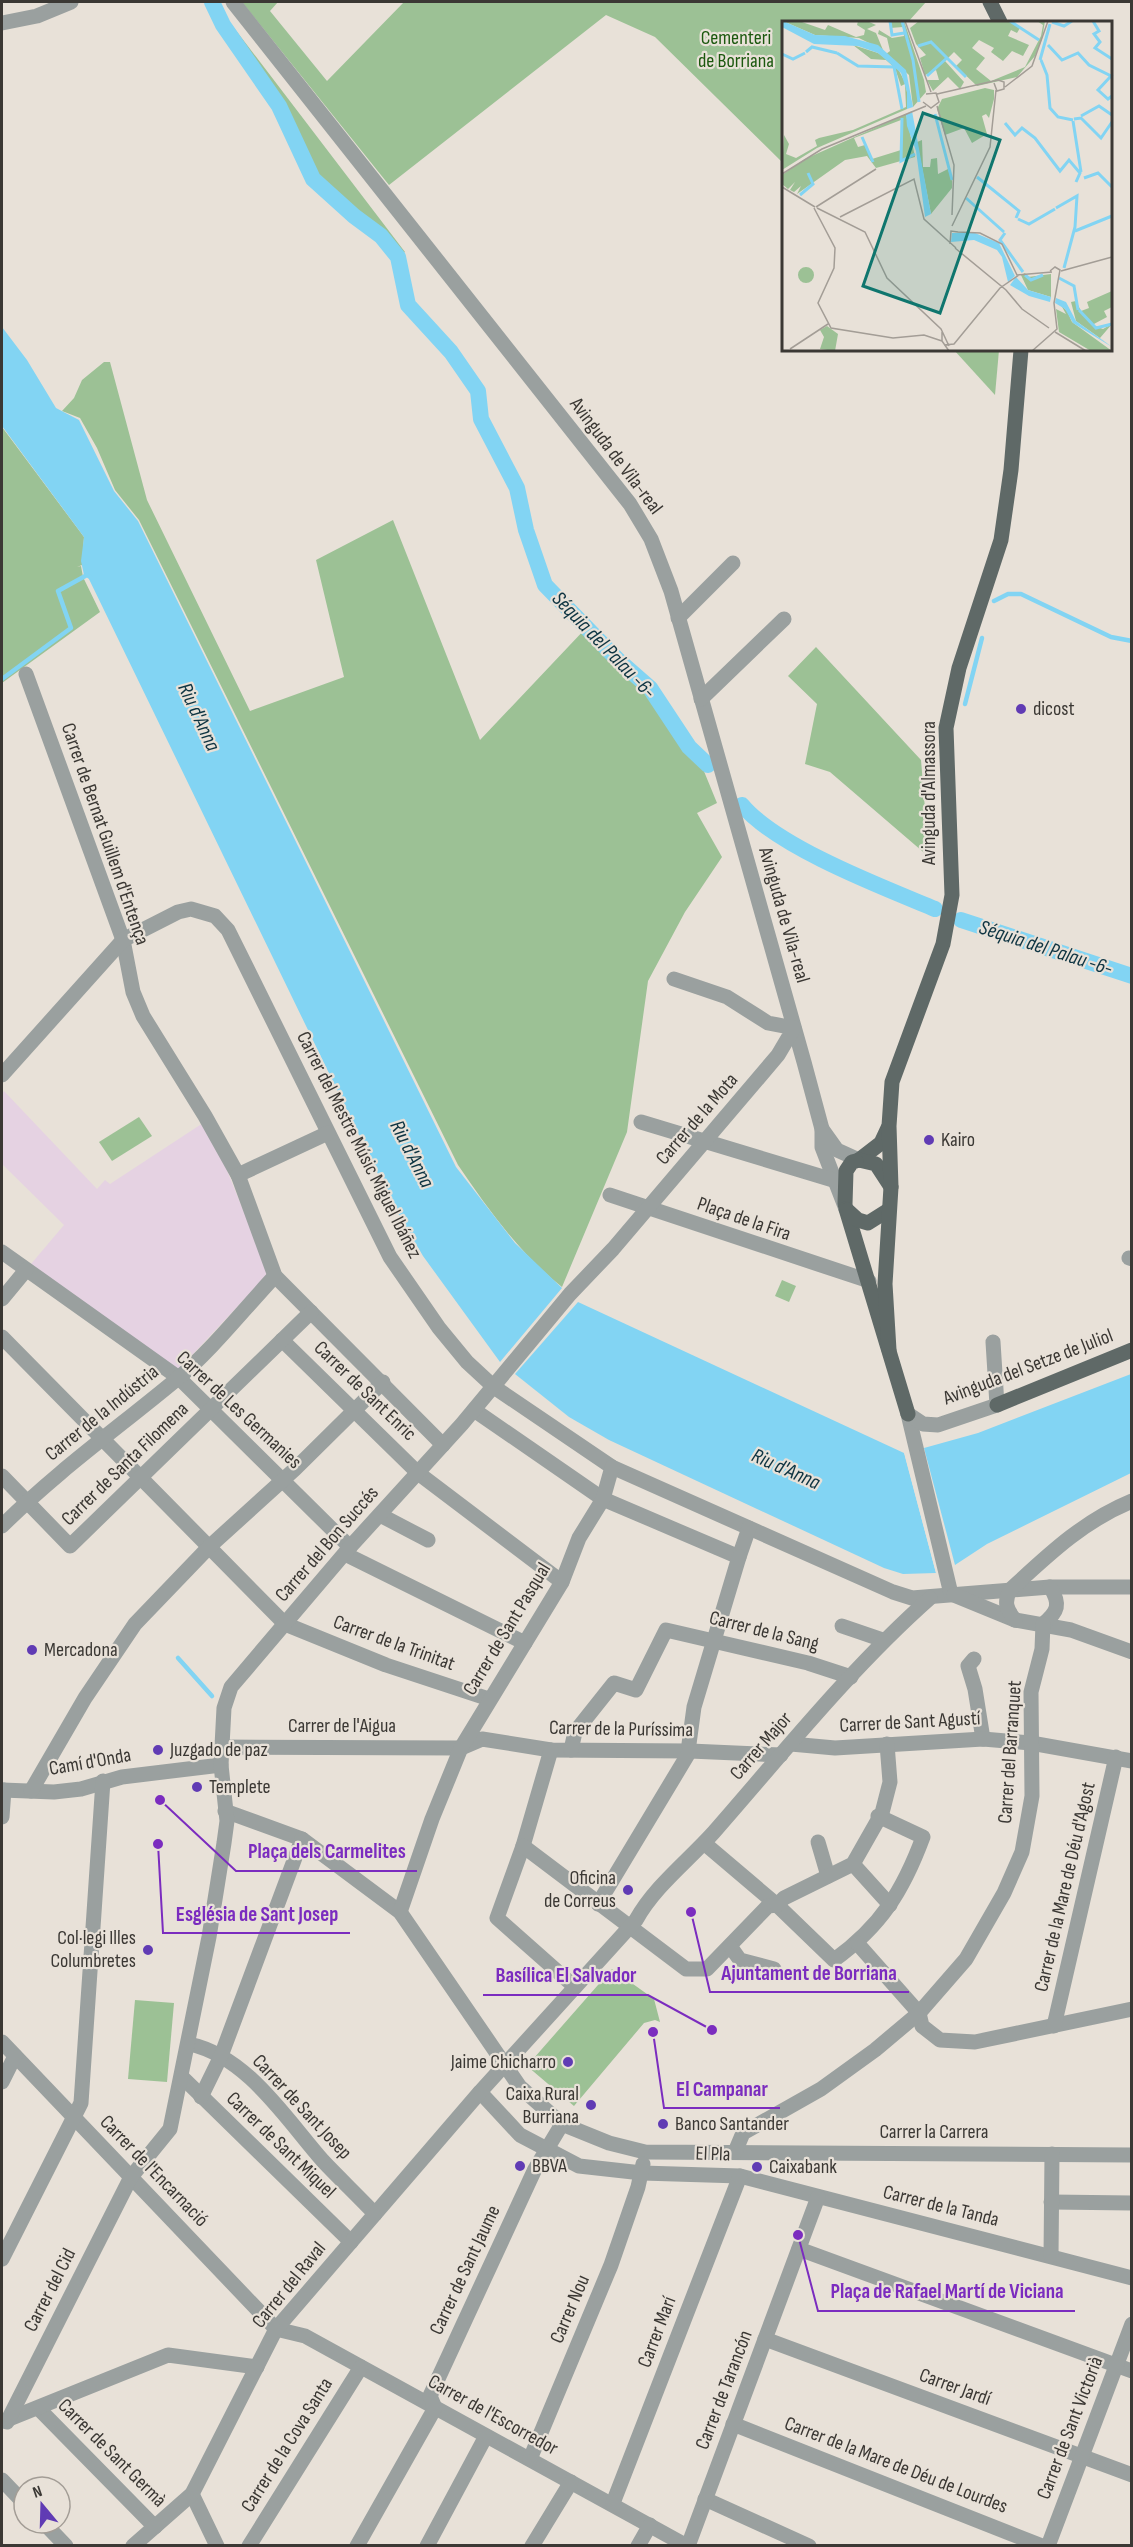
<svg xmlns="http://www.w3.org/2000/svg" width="1133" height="2547" font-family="'Sofia Sans Condensed',sans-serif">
<rect width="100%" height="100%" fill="#e8e1d8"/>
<path fill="#e5d2e2" d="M 4,1091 L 97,1189 L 105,1180 L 110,1184 L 203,1123 L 226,1168 L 266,1266 L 266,1276 L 178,1370 L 31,1264 L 64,1225 L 2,1164 L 2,1094 Z"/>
<g fill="#9cc195">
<path d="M 242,2 L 278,2 L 270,11 L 327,81 L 404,2 L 926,2 L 908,22 L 784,22 L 783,163 L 655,37 L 606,15 L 389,185 Z"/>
<path d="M 214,4 L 215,3 L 405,252 L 398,257 L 381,235 L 354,216 L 314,178 L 280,105 L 224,25 Z"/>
<path d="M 954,350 L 999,350 L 995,395 Z"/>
<path d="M 104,362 L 110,362 L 147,500 L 250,711 L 344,677 L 316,560 L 393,520 L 480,740 L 586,628 L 661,703 L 688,748 L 701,764 L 717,803 L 697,813 L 722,857 L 685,912 L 648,981 L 627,1132 L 562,1287 C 519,1253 488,1209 458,1165 L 139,520 L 115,490 L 97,448 L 80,418 L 62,411 L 74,398 L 82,380 Z"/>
<path d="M 2,427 L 84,537 L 82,565 L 77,567 L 81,566 L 83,577 L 100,612 L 2,683 Z"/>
<path d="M 816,647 L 921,760 L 929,857 L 830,772 L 805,764 L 817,704 L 788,676 Z"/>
<path d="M 139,1117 L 152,1136 L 112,1161 L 99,1142 Z"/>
<path d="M 782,1280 L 796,1286 L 789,1302 L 775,1296 Z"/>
<path d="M 612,1969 L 654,1999 L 660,2022 L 655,2020 L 644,2023 L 574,2106 L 527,2066 Z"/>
<path d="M 135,2000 L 174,2003 L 167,2082 L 128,2079 Z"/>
</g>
<g fill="#82d4f3">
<path d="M 2,327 L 27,360 L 56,408 L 79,420 L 114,491 L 138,521 L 456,1167 L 515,1243 L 562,1288 L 500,1362 L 423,1256 L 393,1205 L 87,575 L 84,575 L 81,561 L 84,537 L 2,426 Z"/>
<path d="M 578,1302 L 904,1453 L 936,1573 L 903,1574 L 884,1568 L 609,1440 L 569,1417 L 515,1374 Z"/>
<path d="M 1131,1374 L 1131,1473 L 987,1544 L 955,1565 L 924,1448 L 978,1433 Z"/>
</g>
<path fill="#e8e1d8" d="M 904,1452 L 907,1452 L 939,1572 L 936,1573 Z"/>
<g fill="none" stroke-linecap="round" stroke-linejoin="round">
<g stroke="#82d4f3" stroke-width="4.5">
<path d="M 994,601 L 1008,594 L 1021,594 L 1111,637 L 1132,641"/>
<path d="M 2,679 L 71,628 L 58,591 L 87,575 L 90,577"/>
<path d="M 965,704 L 982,638"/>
<path d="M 178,1658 L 212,1696"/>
</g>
<g stroke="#82d4f3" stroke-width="16">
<path d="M 212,2 L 223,25 L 279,106 L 313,179 L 354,216 L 381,236 L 398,257 L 408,305 L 451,352 L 478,391 L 481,419 L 517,488 L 526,530 L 545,585 L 618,660 L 650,688 L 689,747 L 708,765"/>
<path d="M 742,805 C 777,847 882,887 935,909"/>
<path d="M 961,920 L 1132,976"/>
</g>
<g stroke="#9aa09f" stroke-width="15">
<path d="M 233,2 L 630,504 L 651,539 L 671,591 L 804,1062 L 822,1129 L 822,1147 L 846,1209"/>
<path d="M 2,23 L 37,16 L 71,2"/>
<path d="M 678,618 L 733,563"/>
<path d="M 26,674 L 123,940 L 133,992 L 143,1016 L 205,1116 L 238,1175 L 275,1276 L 443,1445"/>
<path d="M 701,699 L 784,619"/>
<path d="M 2,1075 L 123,940 L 178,912 L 191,909 L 215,916 L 228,930 L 390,1257 L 439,1328 L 467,1362 L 494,1387 L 612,1467 L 893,1592 L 912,1598 L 1050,1587 L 1132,1587"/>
<path d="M 641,1122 L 833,1180"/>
<path d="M 822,1129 L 837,1150 L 859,1160"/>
<path d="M 238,1175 L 328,1133"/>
<path d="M 610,1195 L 869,1281"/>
<path d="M 2,1252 L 179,1378 L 350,1547"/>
<path d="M 1129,1258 L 1132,1259"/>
<path d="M 2,1299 L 26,1270"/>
<path d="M 2,1337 L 285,1624 L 386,1665 L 489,1699"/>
<path d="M 282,1340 L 418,1473 L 562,1582"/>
<path d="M 474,1410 L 603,1499 L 739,1557 L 749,1528"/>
<path d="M 908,1414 L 951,1594"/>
<path d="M 908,1414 L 923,1424 L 938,1425 L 997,1405 L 993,1342"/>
<path d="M 2,1476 L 70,1546 L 311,1312"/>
<path d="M 380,1515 L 428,1540"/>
<path d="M 2,1526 C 56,1472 118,1428 177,1379 C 211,1351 244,1309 275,1276"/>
<path d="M 345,1554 L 525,1643"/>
<path d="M 954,1595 L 1015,1620 L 1071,1630 L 1132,1652"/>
<path d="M 1015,1620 C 1006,1609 1004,1602 1010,1590 C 1048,1555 1083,1521 1132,1501"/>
<path d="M 1043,1624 C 1058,1612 1061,1604 1050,1587"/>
<path d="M 842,1626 L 883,1640"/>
<path d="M 974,1659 L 968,1666 L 975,1689 L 983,1739"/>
<path d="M 791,1744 L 835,1748 L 983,1739 L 1031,1743 L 1132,1761"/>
<path d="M 222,1747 L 461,1748 L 482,1739 L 551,1750 L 690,1751 L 781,1755"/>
<path d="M 551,1750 L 523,1846 L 497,1918 L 575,1987"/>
<path d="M 571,1750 L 575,1732 L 614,1683 L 636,1690 L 666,1630 L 808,1663 L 851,1677"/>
<path d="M 2,1790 L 54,1792 L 81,1789 L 122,1777 L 221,1765"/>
<path d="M 31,1791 L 85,1698 L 135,1624 L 209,1547 L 295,1469 L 383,1382"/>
<path d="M 225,1811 L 302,1839 L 400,1912 L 520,2087 L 562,2124 L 609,2143 L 645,2152 L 1132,2155"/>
<path d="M 2,1817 L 4,1790"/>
<path d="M 818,1842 L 828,1876"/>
<path d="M 704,1843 L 777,1905 L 834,1960 C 881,1926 903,1891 923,1837 L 878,1816"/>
<path d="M 523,1846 L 686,1969 L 707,1969 L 768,1906 L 777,1905"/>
<path d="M 853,1864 L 890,1905"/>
<path d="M 598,1904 L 690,1751 L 689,1744 L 694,1707 L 739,1557"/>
<path d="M 777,1905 L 784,1898 L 853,1864 L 882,1813 L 890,1782 L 887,1744"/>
<path d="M 400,1912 L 432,1819 L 461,1748 L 562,1582 L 579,1538 L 603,1499 L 612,1467"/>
<path d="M 857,1943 L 919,2013 L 922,2026 L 940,2040 L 975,2042 L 1132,2009"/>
<path d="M 730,1946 L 740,1960 L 774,1969"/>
<path d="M 1054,2026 L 1116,1757"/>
<path d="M 2,2042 L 276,2329"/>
<path d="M 189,2044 C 247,2056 286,2119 323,2161 C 340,2179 358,2196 375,2214"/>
<path d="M 182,2077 L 351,2242"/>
<path d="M 2,2082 L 15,2056"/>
<path d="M 480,2092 L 520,2135 L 579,2166 L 642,2173 L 740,2176 L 1132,2278"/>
<path d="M 201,2097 L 221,2056 L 302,1839"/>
<path d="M 735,2152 L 743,2133 L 821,2089 L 875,2050 L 919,2013 L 966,1959 L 1004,1893 L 1022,1852 L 1032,1796 L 1031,1692 L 1042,1649 L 1043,1624"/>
<path d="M 1051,2202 L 1132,2203"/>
<path d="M 799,2249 L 1132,2371"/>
<path d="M 1051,2256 L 1052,2154"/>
<path d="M 2,2259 L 81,2103 L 103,1781"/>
<path d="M 276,2329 L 305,2336 L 687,2546"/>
<path d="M 765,2339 L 1132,2475"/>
<path d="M 39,2409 L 155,2527"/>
<path d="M 4,2421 L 168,2355 L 257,2367"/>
<path d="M 7,2422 L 131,2177 L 170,2129 L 209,1937 L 224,1843 L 227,1821 L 221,1765 L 224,1708 L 231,1687 L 350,1547 L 462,1424 L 570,1294 L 613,1249 L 778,1055 L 794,1028 L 768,1023 L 727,997 L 674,979"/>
<path d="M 733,2424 L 1042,2546"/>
<path d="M 530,2459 L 611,2265 L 638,2187 L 643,2164"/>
<path d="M 2,2480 L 24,2503"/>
<path d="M 192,2494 L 217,2546"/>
<path d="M 705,2499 L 809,2546"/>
<path d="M 613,2503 L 740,2176"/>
<path d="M 44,2523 L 66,2546"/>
<path d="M 133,2546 L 192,2494 L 276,2329 L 480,2092 L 636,1920 C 655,1886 688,1861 714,1832 C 784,1752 851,1668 930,1598"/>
<path d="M 249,2546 L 361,2367"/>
<path d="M 357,2546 L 435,2408 L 430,2396 L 535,2169 L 562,2124"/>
<path d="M 427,2546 L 486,2436"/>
<path d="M 532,2546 L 571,2482"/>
<path d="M 638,2546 L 650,2525"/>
<path d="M 688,2546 L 818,2197"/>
<path d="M 1048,2546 L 1132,2324"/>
</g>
<g stroke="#5f6967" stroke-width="15">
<path d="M 990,2 L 1000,22"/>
<path d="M 859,1160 L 881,1143 L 888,1128"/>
<path d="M 859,1160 L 876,1164 L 891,1187"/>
<path d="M 845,1204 L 846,1171 L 852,1162 L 856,1161"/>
<path d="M 846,1209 L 908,1414"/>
<path d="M 847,1210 L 858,1220 L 868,1223 L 887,1211"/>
<path d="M 889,1350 L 885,1284 L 891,1187 L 889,1126 L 892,1082 L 943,944 L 952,895 L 946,728 L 959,668 L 1001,540 L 1011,470 L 1021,350"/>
<path d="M 997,1405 L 1132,1350"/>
</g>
</g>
<g fill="#603bb4" stroke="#e8e1d8" stroke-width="2">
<circle cx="1021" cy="709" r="6"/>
<circle cx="929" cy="1140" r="6"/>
<circle cx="32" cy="1650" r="6"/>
<circle cx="158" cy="1750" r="6"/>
<circle cx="197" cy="1787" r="6"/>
<circle cx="628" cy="1890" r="6"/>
<circle cx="148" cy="1950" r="6"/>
<circle cx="568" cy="2062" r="6"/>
<circle cx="591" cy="2105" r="6"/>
<circle cx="663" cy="2124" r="6"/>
<circle cx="520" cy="2166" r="6"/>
<circle cx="757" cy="2167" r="6"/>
</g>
<g text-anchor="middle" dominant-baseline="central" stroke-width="4.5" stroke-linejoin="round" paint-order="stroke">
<g font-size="20" fill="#1b580e" stroke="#e8e1d8">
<text x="736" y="38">Cementeri<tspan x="736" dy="23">de Borriana</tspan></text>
</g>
<g font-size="20" fill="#3b3834" stroke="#e8e1d8">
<text transform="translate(616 456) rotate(53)">Avinguda de Vila-real</text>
<text transform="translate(929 793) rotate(-90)">Avinguda d'Almassora</text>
<text transform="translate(105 834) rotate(71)">Carrer de Bernat Guillem d'Entença</text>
<text transform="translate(784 915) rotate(74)">Avinguda de Vila-real</text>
<text transform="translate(697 1119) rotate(-49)">Carrer de la Mota</text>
<text transform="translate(359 1145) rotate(63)">Carrer del Mestre Músic Miguel Ibáñez</text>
<text transform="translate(744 1219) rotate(19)">Plaça de la Fira</text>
<text transform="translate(1028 1367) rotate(-21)">Avinguda del Setze de Juliol</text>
<text transform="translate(365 1391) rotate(44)">Carrer de Sant Enric</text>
<text transform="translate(239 1410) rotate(43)">Carrer de Les Germanies</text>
<text transform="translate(102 1413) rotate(-39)">Carrer de la Indústria</text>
<text transform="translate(125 1464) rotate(-44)">Carrer de Santa Filomena</text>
<text transform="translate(327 1544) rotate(-49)">Carrer del Bon Succés</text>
<text transform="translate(507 1629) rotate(-59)">Carrer de Sant Pasqual</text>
<text transform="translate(764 1631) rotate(14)">Carrer de la Sang</text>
<text transform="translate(394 1643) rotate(20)">Carrer de la Trinitat</text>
<text transform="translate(910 1722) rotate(-3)">Carrer de Sant Agustí</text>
<text x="342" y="1726">Carrer de l'Aigua</text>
<text transform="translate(621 1729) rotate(1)">Carrer de la Puríssima</text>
<text transform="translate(761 1746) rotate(-49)">Carrer Major</text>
<text transform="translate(1010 1752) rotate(-86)">Carrer del Barranquet</text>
<text transform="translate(90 1762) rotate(-10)">Camí d'Onda</text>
<text transform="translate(1065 1887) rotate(-77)">Carrer de la Mare de Déu d'Agost</text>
<text transform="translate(302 2107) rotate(47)">Carrer de Sant Josep</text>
<text x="934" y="2132">Carrer la Carrera</text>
<text transform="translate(281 2145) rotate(44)">Carrer de Sant Miquel</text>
<text transform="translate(713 2154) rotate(2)">El Pla</text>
<text transform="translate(154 2171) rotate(46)">Carrer de l'Encarnació</text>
<text transform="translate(941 2206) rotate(14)">Carrer de la Tanda</text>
<text transform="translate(465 2270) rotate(-65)">Carrer de Sant Jaume</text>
<text transform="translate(289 2285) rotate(-51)">Carrer del Raval</text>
<text transform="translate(50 2290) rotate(-63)">Carrer del Cid</text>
<text transform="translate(570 2309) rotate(-67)">Carrer Nou</text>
<text transform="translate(657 2332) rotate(-69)">Carrer Marí</text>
<text transform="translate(955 2387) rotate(20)">Carrer Jardí</text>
<text transform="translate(724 2390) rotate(-69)">Carrer de Tarancón</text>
<text transform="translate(493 2415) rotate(29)">Carrer de l'Escorredor</text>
<text transform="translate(1070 2428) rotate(-69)">Carrer de Sant Victorià</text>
<text transform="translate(287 2445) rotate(-58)">Carrer de la Cova Santa</text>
<text transform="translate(112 2453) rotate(45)">Carrer de Sant Germà</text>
<text transform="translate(896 2465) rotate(21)">Carrer de la Mare de Déu de Lourdes</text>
</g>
<g font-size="20" fill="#3b3834" stroke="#e8e1d8" text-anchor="start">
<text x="1033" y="709">dicost</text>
<text x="941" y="1140">Kairo</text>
<text x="44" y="1650">Mercadona</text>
<text x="170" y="1750">Juzgado de paz</text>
<text x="209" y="1787">Templete</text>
<text x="616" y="1878" text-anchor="end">Oficina<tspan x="616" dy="23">de Correus</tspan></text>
<text x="136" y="1938" text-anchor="end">Col·legi Illes<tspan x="136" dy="23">Columbretes</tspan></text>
<text x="556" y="2062" text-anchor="end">Jaime Chicharro</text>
<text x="579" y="2094" text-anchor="end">Caixa Rural<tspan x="579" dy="23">Burriana</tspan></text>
<text x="675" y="2124">Banco Santander</text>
<text x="532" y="2166">BBVA</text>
<text x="769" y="2167">Caixabank</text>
</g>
<g font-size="21" font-style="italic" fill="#0e3442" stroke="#e8e1d8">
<text transform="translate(604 645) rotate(46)">Séquia del Palau -6-</text>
<text transform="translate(199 717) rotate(65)">Riu d'Anna</text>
<text transform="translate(1046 948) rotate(18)">Séquia del Palau -6-</text>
<text transform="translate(412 1154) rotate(63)">Riu d'Anna</text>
<text transform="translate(786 1469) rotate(24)">Riu d'Anna</text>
</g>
</g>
<g transform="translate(782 21)">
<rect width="330" height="330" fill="#e8e1d8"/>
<path d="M 1,0 L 20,1 L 43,9 L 46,4 L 74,16 L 82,14 L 83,9 L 75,4 L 76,0 L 85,0 L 94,4 L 85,8 L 94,12 L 101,29 L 77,17 L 33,14 ZM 108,0 L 122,0 L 142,59 L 144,71 L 131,86 L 127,54 L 104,33 L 108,30 L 105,17 L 96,13 L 97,9 L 110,17 L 122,15 L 121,6 L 108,7 ZM 137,0 L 228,0 L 238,7 L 235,12 L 229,9 L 226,15 L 247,24 L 241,35 L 230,30 L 221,40 L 209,31 L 212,27 L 197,19 L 190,27 L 203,37 L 194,48 L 209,60 L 243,46 L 259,15 L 261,4 L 255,0 L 263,0 L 260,18 L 253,35 L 235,56 L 195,65 L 174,45 L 180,39 L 172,31 L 163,40 L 182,61 L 178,68 L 166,56 L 151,70 L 145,59 L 157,59 L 154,49 L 143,54 L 138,37 L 144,34 L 134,23 L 128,7 ZM 71,24 L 96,32 L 115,46 L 124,63 L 126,80 L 125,88 L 35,127 L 0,149 L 2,114 L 7,123 L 4,133 L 14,137 L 35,125 L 33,119 L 37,117 L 71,109 L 124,86 L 123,63 L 119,65 L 113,47 L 104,39 L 89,38 ZM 203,67 L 212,69 L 212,78 L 207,97 L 204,93 L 200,95 L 205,113 L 190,122 L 182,107 L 163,114 L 155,88 L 160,78 ZM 124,93 L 133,136 L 94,147 L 85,135 L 63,139 L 15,173 L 19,165 L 12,171 L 8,169 L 13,161 L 6,168 L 0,163 L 0,154 L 23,138 ZM 119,99 L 119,129 L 90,138 L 83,124 L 76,126 L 72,117 ZM 140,119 L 141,146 L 148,146 L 149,138 L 155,137 L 156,153 L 166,148 L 170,160 L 170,167 L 149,193 L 135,121 ZM16 254a8 8 0 1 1 16 0a8 8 0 1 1-16 0ZM 243,252 L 246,256 L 269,253 L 269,276 L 246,269 L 239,254 ZM 330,270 L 330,286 L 322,290 L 325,296 L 310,304 L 321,308 L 330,303 L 318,317 L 329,325 L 294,300 L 289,281 L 294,280 L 299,290 L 307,287 L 305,281 ZM 279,284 L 285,290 L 290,301 L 330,330 L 309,330 L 277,311 L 274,288 L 284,293 ZM 45,305 L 56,313 L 53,330 L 38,328 L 42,316 L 38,309 Z" fill="#9cc195" fill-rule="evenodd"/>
<path d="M 1,0 L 33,14 L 63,15 L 96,24 L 124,49 L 131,86 L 125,88 L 125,71 L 119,52 L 96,32 L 76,25 L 32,23 L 0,6 ZM 130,90 L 149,193 L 143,196 L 134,130 L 125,105 L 124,93 ZM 170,212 L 193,212 L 217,222 L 233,255 L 226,261 L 220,236 L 215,229 L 192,219 L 169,221 ZM 234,256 L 246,269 L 269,276 L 268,281 L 247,275 L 228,264 ZM 274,277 L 284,281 L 294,300 L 330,326 L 291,302 L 283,288 L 273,282 Z" fill="#82d4f3"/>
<path fill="none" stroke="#82d4f3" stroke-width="3" d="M 108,0 L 110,14 L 122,12M 120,0 L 131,39 L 137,81M 228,0 L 257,19M 311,0 L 317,10 L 312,13 L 318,21 L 313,27 L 330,38M 270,1 L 282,5 L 290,0M 266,24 L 280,39 L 296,32 L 307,44 L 329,55 L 316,69 L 326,78 L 330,75M 136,25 L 149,21 L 184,56M 24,31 L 30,26 L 55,32M 55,32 L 76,45 L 112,46 L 120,88M 0,33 L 11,38 L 23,32M 258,39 L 268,3M 259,39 L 265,54 L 268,87 L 276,96 L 291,99M 145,55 L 166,36M 153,93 L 170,159M 299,95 L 317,85 L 330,94M 120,97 L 119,140 L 133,133M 292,98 L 299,97 L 319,117 L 330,101M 291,100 L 299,151M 223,102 L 233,114 L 240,107 L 253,117 L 278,150 L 287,139 L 298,152 L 294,161M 80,116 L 91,141M 195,156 L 237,190 L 234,197M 302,157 L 316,152 L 330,166M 18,174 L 31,163 L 26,152M 184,177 L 222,211M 274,187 L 295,175 L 293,206 L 282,247M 236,198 L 247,203 L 273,188M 293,210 L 330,195M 223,212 L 218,219 L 241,251M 243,254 L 249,259 L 261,254M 277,257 L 292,265 L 296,289M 297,289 L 314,307 L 330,303"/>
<path fill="none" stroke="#a39d96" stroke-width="1.5" d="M 123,0 L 149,71M 223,66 L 250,45 L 266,0M 155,73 L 216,59 L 222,61 L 222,68 L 215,70 L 212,62M 141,81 L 149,87 L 157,81 L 154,72 L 144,73M 155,85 L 172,144 L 170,194M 0,153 L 40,128 L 144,85M 0,166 L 33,186M 34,186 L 94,148M 32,187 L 53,227 L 52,247 L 36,282 L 49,307 L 111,317 L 142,314 L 160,320M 35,187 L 83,211 L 105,257 L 159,308 L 167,325M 58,196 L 132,158 L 142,198 L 174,227M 170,205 L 208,126 L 214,69M 176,211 L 198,212 L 220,223 L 235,254 L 270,251M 168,223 L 169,210 L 176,211M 173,227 L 224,269 L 240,288 L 267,307M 279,250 L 330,236M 160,311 L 160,320 L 167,330M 273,311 L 304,330M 162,324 L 172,323 L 218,267 L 237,254M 8,328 L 46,303M 250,330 L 275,308 L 272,282 L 278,249 L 273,246 L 268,250"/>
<path fill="#0f766e" fill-opacity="0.15" stroke="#0f766e" stroke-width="3" d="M 141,92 L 218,119 L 158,292 L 81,265 Z"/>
<rect width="330" height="330" fill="none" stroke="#3b3834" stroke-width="3"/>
</g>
<path fill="none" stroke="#7b2cbf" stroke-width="2" d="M160 1800L236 1871H417M158 1844L163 1933H350M691 1912L710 1992H909M712 2030L648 1995H483M653 2032L664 2108H780M798 2235L818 2311H1075"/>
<g fill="#7b2cbf" stroke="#e8e1d8" stroke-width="2">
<circle cx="160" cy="1800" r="6"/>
<circle cx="158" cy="1844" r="6"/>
<circle cx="691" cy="1912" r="6"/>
<circle cx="712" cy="2030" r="6"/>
<circle cx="653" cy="2032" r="6"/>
<circle cx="798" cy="2235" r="6"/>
</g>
<g font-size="21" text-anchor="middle" font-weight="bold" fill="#7b2cbf" stroke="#e8e1d8" stroke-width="4.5" stroke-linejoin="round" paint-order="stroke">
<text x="327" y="1858">Plaça dels Carmelites</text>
<text x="257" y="1921">Església de Sant Josep</text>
<text x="809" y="1980">Ajuntament de Borriana</text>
<text x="566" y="1982">Basílica El Salvador</text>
<text x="722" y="2096">El Campanar</text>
<text x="947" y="2298">Plaça de Rafael Martí de Viciana</text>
</g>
<rect width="1133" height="2547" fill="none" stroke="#3b3834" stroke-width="6"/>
<g transform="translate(42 2505) rotate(341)"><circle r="28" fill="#e8e1d8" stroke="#a39d96" stroke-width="1.5"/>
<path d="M0-4.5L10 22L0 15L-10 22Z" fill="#603bb4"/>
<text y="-9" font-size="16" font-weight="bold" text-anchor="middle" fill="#3b3834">N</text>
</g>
</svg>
